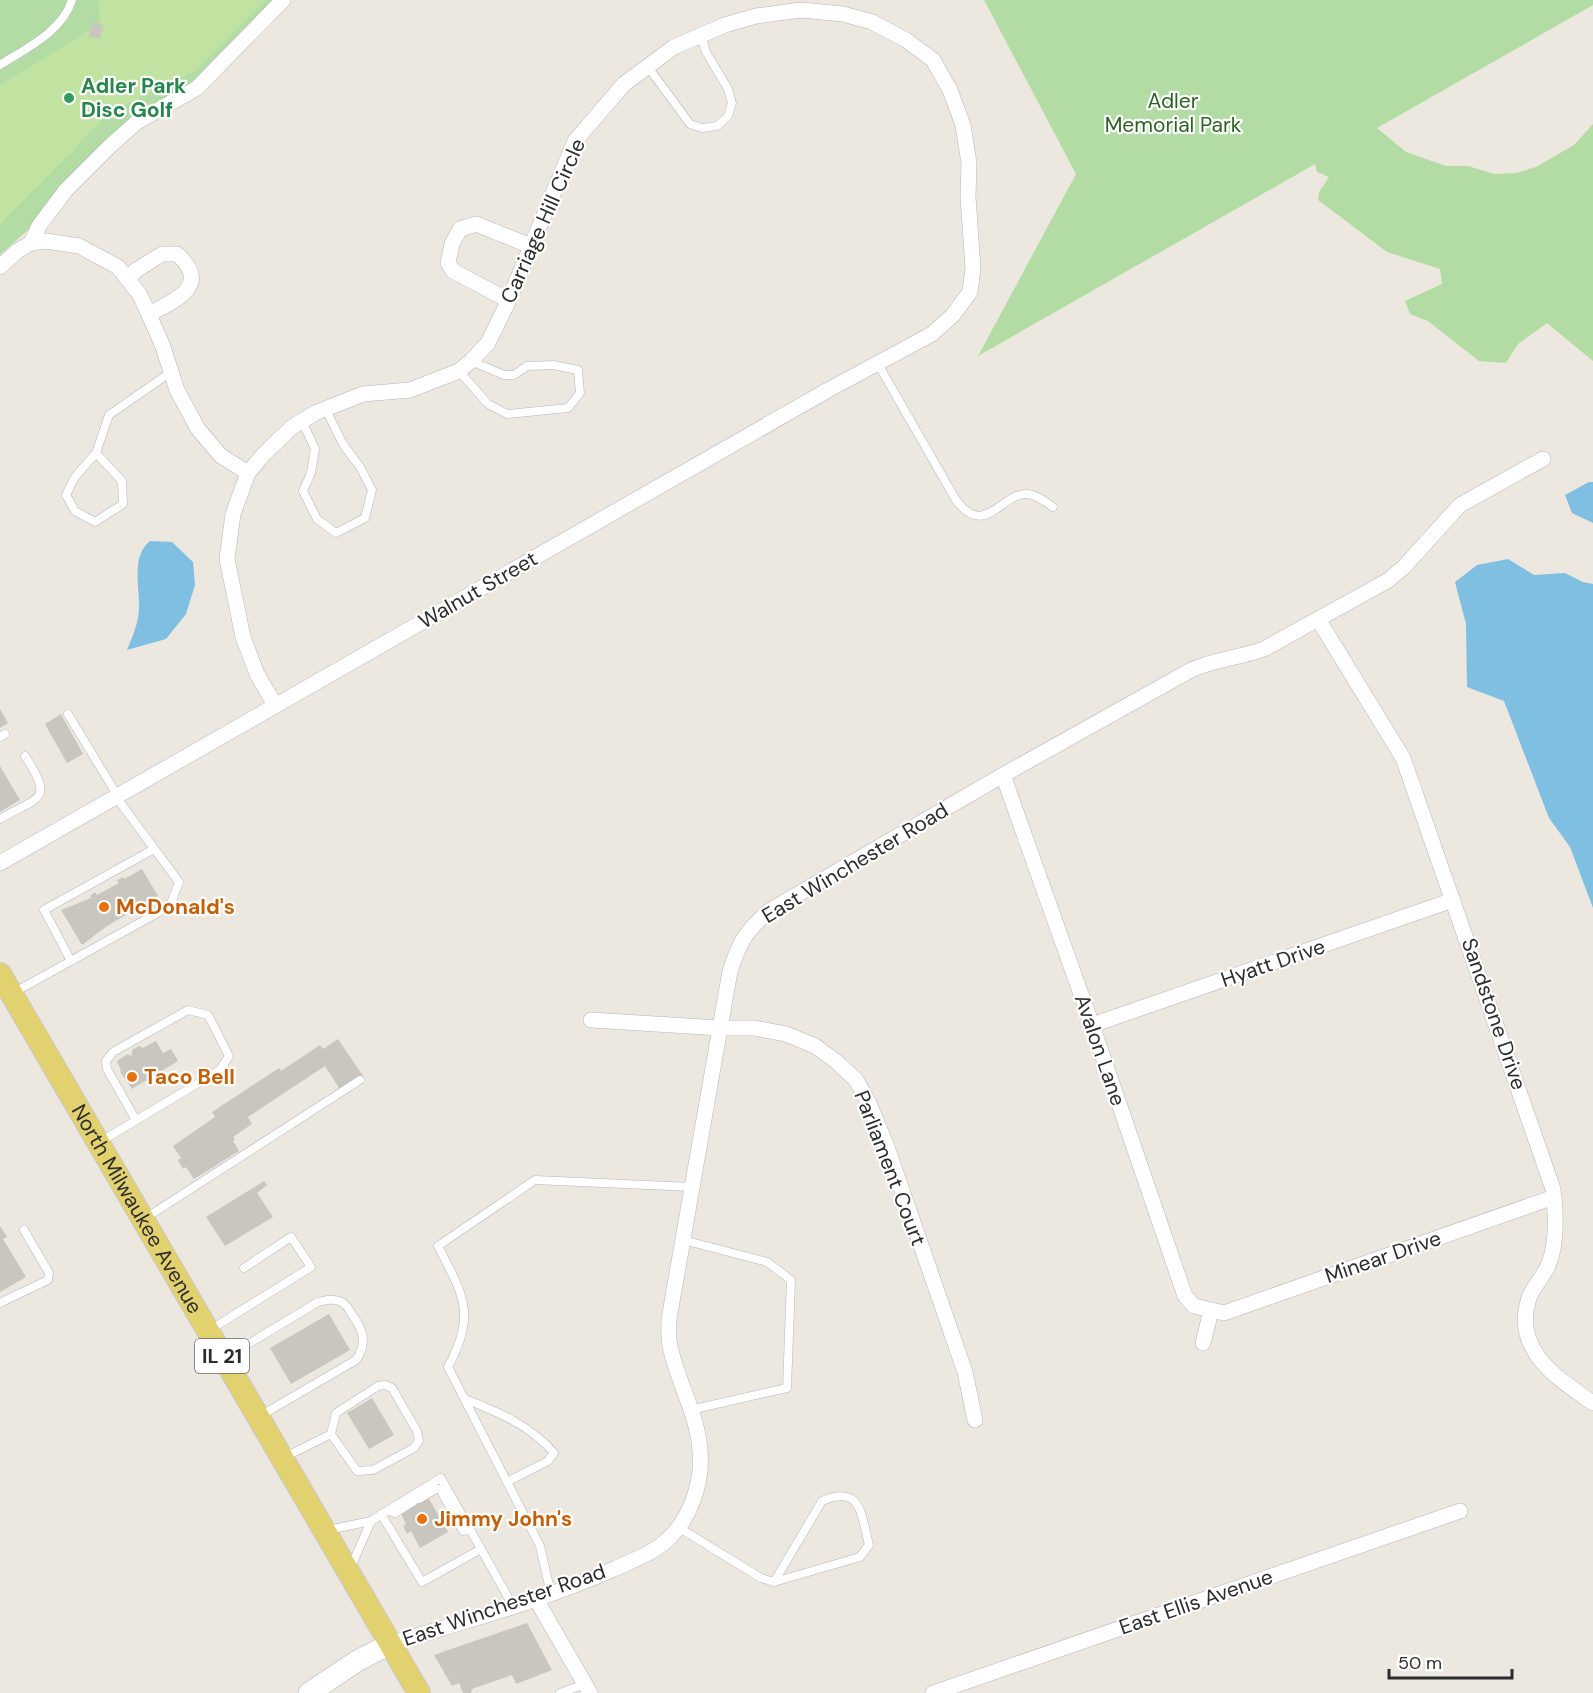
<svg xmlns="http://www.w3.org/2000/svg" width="1593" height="1693" font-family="'DM Sans',sans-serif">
<rect width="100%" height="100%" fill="#ece8e0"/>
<g fill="#b2dca3">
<path d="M 0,0 L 279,0 L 196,85 L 139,113 L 38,221 L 0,255 Z"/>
<path d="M 984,0 L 1593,0 L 1593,5 L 1377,128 L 1406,152 L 1446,166 L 1468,166 L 1494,174 L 1516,173 L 1536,167 L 1574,145 L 1593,124 L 1593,361 L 1547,323 L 1518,344 L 1506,363 L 1479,361 L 1428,321 L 1410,314 L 1405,301 L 1442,284 L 1440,269 L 1387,252 L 1318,200 L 1319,192 L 1329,177 L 1317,172 L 1315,164 L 978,356 L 1076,174 Z"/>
</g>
<path fill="#c1e2a0" d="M 98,0 L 265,0 L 193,72 L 111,112 L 0,224 L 0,85 L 100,24 Z"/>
<g fill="#7fbfe2">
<path d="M 1589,482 L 1593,482 L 1593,523 L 1572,513 L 1565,495 Z"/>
<path d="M 150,541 L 172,542 L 193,562 L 195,585 L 186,614 L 166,639 L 127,650 C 131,640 136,629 138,618 C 143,594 128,559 150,541 Z"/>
<path d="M 1508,559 L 1534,575 L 1565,573 L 1583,582 L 1593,584 L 1593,908 L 1570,847 L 1549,818 L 1504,701 L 1467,687 L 1466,624 L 1455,582 L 1477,565 Z"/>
</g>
<g fill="#c8c6be">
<path d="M 92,22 L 103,25 L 100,39 L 89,37 Z"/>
<path d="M 0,709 L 8,723 L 0,728 Z"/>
<path d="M 61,714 L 83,754 L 67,763 L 45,724 Z"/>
<path d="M 0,766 L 20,800 L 0,812 Z"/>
<path d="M 142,869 L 158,896 L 107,926 L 82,945 L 61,910 L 91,898 L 90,896 L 95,892 L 97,895 L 119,883 L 117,880 L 123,877 L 124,879 Z"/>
<path d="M 338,1039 L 363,1076 L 341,1091 L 325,1066 L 248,1117 L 252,1124 L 233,1137 L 235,1140 L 233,1141 L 239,1151 L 194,1179 L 186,1167 L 183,1169 L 178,1160 L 181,1158 L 173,1146 L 215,1117 L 212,1112 L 279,1068 L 281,1071 L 320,1045 L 323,1049 Z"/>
<path d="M 156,1041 L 163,1053 L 171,1049 L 178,1061 L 132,1089 L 120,1072 L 121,1071 L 117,1061 L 128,1054 L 130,1056 L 132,1054 L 132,1050 L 139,1046 L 143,1048 Z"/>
<path d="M 264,1181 L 267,1185 L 257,1193 L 273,1217 L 225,1246 L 206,1217 Z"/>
<path d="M 0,1226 L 7,1237 L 3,1239 L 26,1277 L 0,1292 Z"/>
<path d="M 329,1314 L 350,1350 L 291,1384 L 270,1348 Z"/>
<path d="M 372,1398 L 394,1435 L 369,1449 L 347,1413 Z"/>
<path d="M 428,1497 L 448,1532 L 420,1548 L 411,1531 L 407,1534 L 403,1526 L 406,1524 L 401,1514 L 416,1505 L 414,1501 Z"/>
<path d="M 527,1623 L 552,1670 L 516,1684 L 512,1675 L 472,1689 L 471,1693 L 463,1693 L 459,1683 L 452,1686 L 434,1655 Z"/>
</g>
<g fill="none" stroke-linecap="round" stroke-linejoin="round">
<g stroke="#b4b5be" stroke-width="9">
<g id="lane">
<path d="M 0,65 C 26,48 62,32 72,0"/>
<path d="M 648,67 L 690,124 L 702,128 L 717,126 L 728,116 L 732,103 L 728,89 L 706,52 L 701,35"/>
<path d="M 878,364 L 956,500 C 985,539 1001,493 1027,494 C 1037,495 1046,502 1053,507"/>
<path d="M 459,371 L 488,404 L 507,414 L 568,408 L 580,393 L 578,370 L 553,365 L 527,366 L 514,375 L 504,375 L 471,361"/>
<path d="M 302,421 L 315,449 L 311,473 L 303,491 L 317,519 L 336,533 L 365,518 L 372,490 L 360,467 L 343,444 L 325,408"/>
<path d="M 96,453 L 122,481 L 123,504 L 95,522 L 75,511 L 66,495 L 75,477 L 96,453 L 109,415 L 171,372"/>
<path d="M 68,714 L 117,795"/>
<path d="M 0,737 L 5,734"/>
<path d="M 0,819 C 40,796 54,801 25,756"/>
<path d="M 71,961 L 44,910 L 154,849"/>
<path d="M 13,993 L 170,906 L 179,882 L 116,797"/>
<path d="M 100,1142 L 220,1070 L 229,1056 L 208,1015 L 188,1010 L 113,1052 L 106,1061 L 107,1069 L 136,1120"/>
<path d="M 144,1219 L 360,1080"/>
<path d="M 683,1240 L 767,1262 L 791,1280 L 787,1388 L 690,1410"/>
<path d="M 0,1303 L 48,1280 L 49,1273 L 24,1230"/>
<path d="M 210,1330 L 311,1267 L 291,1237 L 244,1268"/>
<path d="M 225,1358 L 318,1302 C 326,1300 334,1298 342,1302 C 345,1304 349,1309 351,1313 C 363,1329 368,1343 356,1360 L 260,1416"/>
<path d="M 465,1399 C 498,1412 530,1425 554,1453 L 548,1461 L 507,1482"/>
<path d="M 283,1458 L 331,1434 L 336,1413 L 378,1386 L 385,1385 L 392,1388 L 417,1431 L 419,1441 L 414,1448 L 373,1470 L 357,1471 L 331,1434"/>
<path d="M 419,1499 L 436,1489 L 440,1489 L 463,1531 L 470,1530"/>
<path d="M 388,1510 L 395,1513 L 414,1501"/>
<path d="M 381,1514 L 422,1582 L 481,1549 L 513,1606"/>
<path d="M 678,1527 L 761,1578 L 774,1582 L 860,1557 L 869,1545 C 861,1515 862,1484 822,1501 L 774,1582"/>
<path d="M 328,1530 L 371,1521 L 441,1478 L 481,1549"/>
<path d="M 351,1567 L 371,1521"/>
<path d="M 551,1594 L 540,1546 L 448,1367 C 477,1314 463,1295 438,1246 L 535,1180 L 692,1187"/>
<path d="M 560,1693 L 585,1684"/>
</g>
</g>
<g stroke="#b4b5be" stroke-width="16">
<g id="street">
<path d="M 31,243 L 39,226 L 66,190 L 110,146 L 137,122 L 197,88 L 283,0"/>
<path d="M 0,267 L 17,251 L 31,243 L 46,241 L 79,246 L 118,267 L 140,295 L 162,344 L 177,390 L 198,429 L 221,456 L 248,473"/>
<path d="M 128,279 L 135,271 L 162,254 L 177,254 C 212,285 175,301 149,314"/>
<path d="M 508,300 L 453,271 L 448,263 L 452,244 L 460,229 L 476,224 L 531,246"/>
<path d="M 1318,619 L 1403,758 L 1553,1189 C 1556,1213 1558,1243 1548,1266 C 1543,1277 1533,1287 1529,1298 C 1512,1350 1557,1378 1593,1403"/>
<path d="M 1003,775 L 1092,1025 L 1185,1296 L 1194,1306 L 1224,1313 L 1554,1197"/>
<path d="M 0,863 L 828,390 L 932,334 L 953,315 L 970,292 L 973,268 L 968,197 L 969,163 L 963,125 L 950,90 L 933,60 L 906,40 L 872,22 L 843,14 L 801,10 L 756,16 L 725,25 L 674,47 L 624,84 L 575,141 L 507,304 L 488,343 L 471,361 L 459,371 L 410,390 L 363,394 L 315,413 L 292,427 L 264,454 L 248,473 L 233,514 L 227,559 L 243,637 L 257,674 L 275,705"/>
<path d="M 591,1020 L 720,1028 L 754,1028 L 786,1034 L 815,1046 L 837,1062 L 856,1080 L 869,1103 L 887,1147 L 965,1372 L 975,1420"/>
<path d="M 1092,1025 L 1453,900"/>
<path d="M 1203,1343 L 1211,1311"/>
<path d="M 536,1599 L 590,1693"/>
<path d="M 390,1644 C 465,1621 542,1601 614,1569 C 631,1561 652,1554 666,1541 C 690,1520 703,1483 700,1451 C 698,1415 677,1381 670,1346 C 668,1338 669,1328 669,1319 L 730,971 C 740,941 745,932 769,911 L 1003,775 L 1191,670 C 1215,659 1239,658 1264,649 L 1387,581 L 1403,568 L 1460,505 L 1543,459"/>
<path d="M 933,1693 L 1460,1511"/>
</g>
</g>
<g stroke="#b4b5be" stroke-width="22">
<path id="secondary" d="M 309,1693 L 357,1661 L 390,1644"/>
</g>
<g stroke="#c8c8c8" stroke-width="24">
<g id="primary">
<path id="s1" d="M 0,974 L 419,1693"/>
</g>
</g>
<use href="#lane" stroke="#fff" stroke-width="8"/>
<use href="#street" stroke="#fff" stroke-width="15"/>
<use href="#secondary" stroke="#fff" stroke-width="21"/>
<use href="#primary" stroke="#e2d16f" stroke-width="22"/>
</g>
<circle fill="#2e9e5b" stroke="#fff" stroke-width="2" cx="69" cy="98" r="6"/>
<g fill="#e8710a" stroke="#fff" stroke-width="2">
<circle cx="104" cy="907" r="6"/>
<circle cx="132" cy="1077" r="6"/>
<circle cx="422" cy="1519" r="6"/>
</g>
<g text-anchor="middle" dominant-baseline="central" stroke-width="4.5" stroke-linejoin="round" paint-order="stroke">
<rect fill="#fff" stroke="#6b6b6b" stroke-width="1.5" x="195" y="1339" width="54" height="34" rx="4.5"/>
<g font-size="20" font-weight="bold" fill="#2c2c2c">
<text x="222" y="1356">IL 21</text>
</g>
<g font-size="21" font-weight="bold" fill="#27864d" stroke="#fff" text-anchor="start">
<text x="81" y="86">Adler Park<tspan x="81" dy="24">Disc Golf</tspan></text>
</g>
<g font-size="21" fill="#2b6323" stroke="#fff">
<text x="1173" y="101">Adler<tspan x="1173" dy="24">Memorial Park</tspan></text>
</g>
<g font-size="21" fill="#2c2c2c" stroke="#fff">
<text transform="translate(543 221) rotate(-66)">Carriage Hill Circle</text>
<text transform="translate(478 590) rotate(-30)">Walnut Street</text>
<text transform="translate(855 863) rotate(-31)">East Winchester Road</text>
<text transform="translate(1273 963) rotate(-19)">Hyatt Drive</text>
<text transform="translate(1494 1014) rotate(71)">Sandstone Drive</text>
<text transform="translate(1100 1050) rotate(71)">Avalon Lane</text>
<text transform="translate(890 1168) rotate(69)">Parliament Court</text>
<text stroke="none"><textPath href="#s1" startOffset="272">North Milwaukee Avenue</textPath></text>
<text transform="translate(1383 1257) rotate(-19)">Minear Drive</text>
<text transform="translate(1196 1602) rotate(-19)">East Ellis Avenue</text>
<text transform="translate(504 1605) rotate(-19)">East Winchester Road</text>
</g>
<g font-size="21" font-weight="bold" fill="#c56008" stroke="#fff" text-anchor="start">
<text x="116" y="907">McDonald's</text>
<text x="144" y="1077">Taco Bell</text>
<text x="434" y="1519">Jimmy John's</text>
</g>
</g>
<path d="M1389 1669v9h123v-9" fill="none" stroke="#2c2c2c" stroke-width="3"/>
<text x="1398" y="1669" font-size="18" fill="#2c2c2c" stroke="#ffffff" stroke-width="4.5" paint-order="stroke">50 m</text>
</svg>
